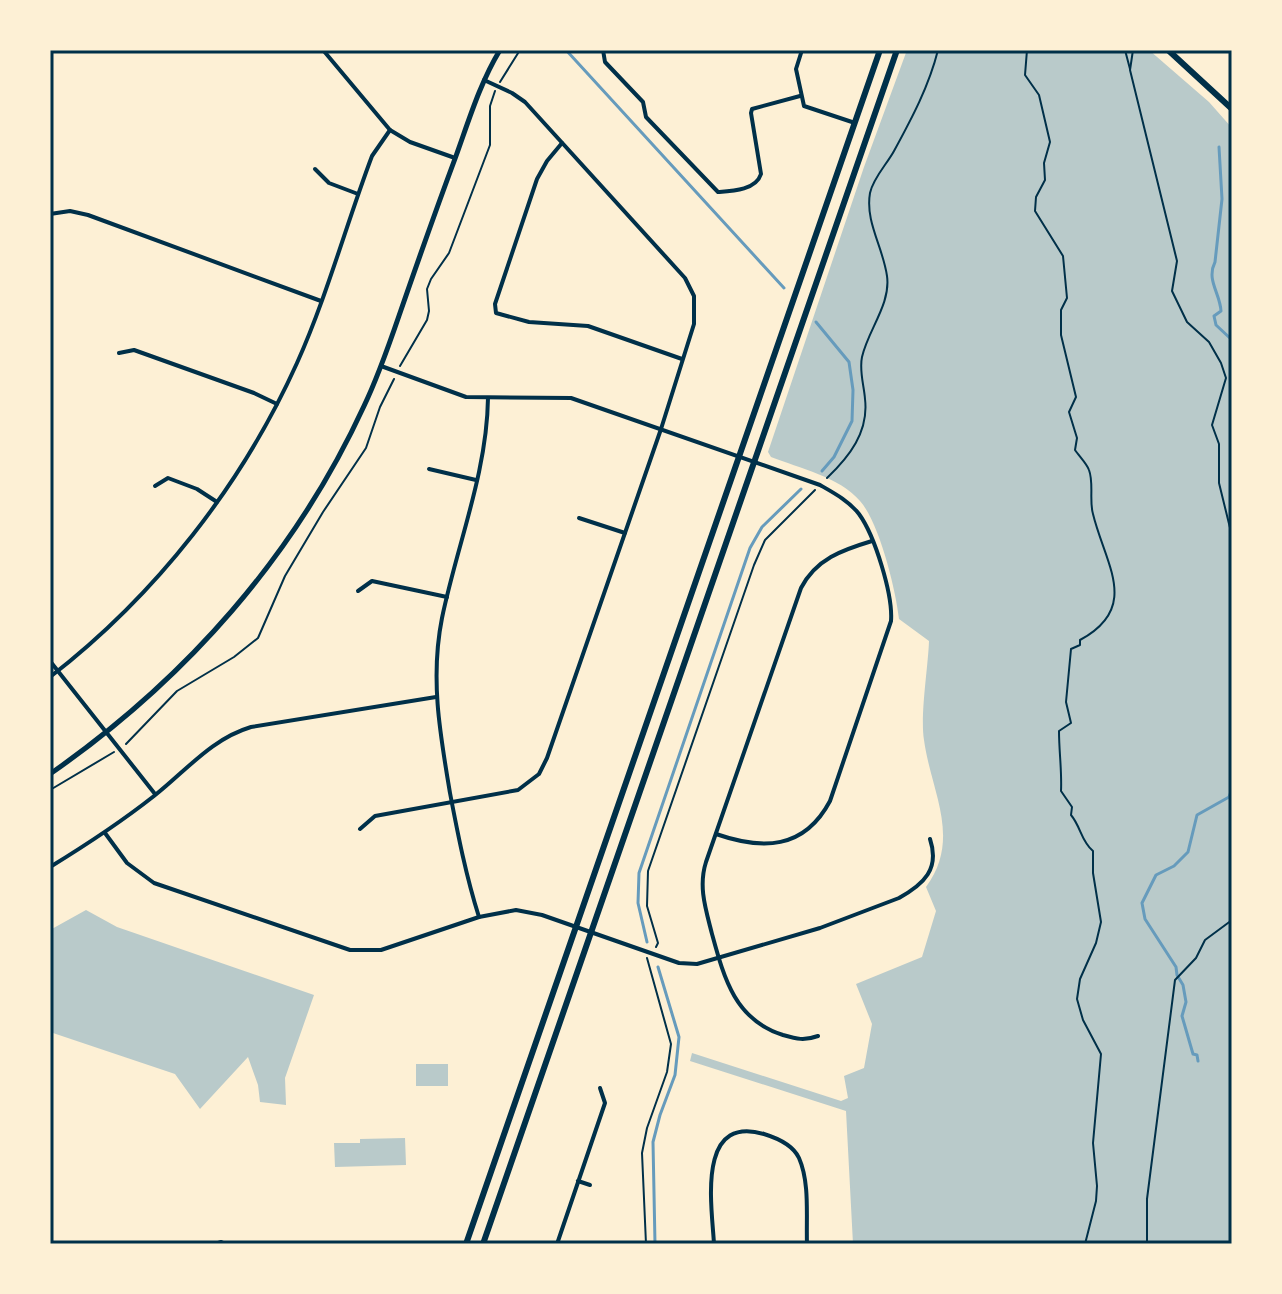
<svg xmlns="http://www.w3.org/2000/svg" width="1282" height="1294" font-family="'Public Sans',sans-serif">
<rect width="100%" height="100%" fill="#fdf0d5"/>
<g fill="#b9caca">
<path d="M 907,50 L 1149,50 L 1209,102 L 1232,128 L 1232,1244 L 853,1244 L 846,1111 L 690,1061 L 692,1053 L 841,1101 L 848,1098 L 844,1076 L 864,1068 L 872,1024 L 856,984 L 922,957 L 936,911 L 926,887 C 962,838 931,792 924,740 C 920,715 928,668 929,641 L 899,619 C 896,590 879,522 860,501 C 840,477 799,468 771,457 L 768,452 L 864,167 Z"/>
<path d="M 86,910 L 117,927 L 314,995 L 285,1078 L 286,1105 L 260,1102 L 258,1085 L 248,1057 L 200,1109 L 175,1074 L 50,1032 L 50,930 Z"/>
<rect x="416" y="1064" width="32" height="22"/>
<path d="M 405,1138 L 406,1165 L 335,1167 L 334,1143 L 360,1143 L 360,1139 Z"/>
</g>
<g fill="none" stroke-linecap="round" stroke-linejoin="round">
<g stroke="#669bbc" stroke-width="3">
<path d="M 566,50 L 784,288"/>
<path d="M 1219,147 L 1222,199 L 1215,262 C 1206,280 1220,293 1221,311 L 1214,316 L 1216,325 L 1232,340"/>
<path d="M 816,322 L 849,362 L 853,390 L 852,421 L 834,457 L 822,471"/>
<path d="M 647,942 L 638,903 L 639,873 L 750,548 L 762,527 L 801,489"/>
<path d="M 1198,1061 L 1197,1055 L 1193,1054 L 1182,1016 L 1186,1002 L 1183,985 L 1177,975 L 1176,967 L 1145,919 L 1142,903 L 1156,875 L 1174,866 L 1188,852 L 1197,815 L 1229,797 L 1232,789"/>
<path d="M 655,1244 L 653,1142 L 660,1115 L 675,1075 L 679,1037 L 658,967"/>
</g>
<g stroke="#003049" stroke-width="2">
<path d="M 1027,50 L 1025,75 L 1039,95 L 1050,142 L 1044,163 L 1045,180 L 1036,197 L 1035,211 L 1063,256 L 1067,298 L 1061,310 L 1061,335 L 1076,397 L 1069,412 L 1077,438 L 1075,450 C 1079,456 1087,464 1089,470 C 1094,483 1089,501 1093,514 C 1105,564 1141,607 1080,640 L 1080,645 L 1071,649 L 1066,702 L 1071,723 L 1059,731 C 1059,752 1062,771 1061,791 L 1072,807 L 1071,815 C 1081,827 1081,841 1093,851 L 1093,873 L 1101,922 L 1096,943 L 1080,979 L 1077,999 L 1083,1020 L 1101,1054 L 1093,1143 L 1097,1186 L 1096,1201 L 1085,1244"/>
<path d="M 1125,50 L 1130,69"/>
<path d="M 1133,50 L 1130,70 L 1177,261 L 1172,291 L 1187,322 L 1209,342 L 1221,363 L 1226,378 L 1212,425 L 1219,444 L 1219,483 L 1232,536"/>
<path d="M 500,82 L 520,50"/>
<path d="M 400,366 L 427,320 L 429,311 L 427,289 L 431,279 L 449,253 L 490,145 L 490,106 L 495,91"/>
<path d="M 827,478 C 849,457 869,432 865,399 C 864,385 859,371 862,357 C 868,330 891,304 887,276 C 883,247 865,222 870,193 C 873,178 887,164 894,151 C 912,118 929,86 938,50"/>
<path d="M 126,744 L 177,691 L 234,657 L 258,638 L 285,576 L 323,512 L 366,448 L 380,407 L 394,379"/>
<path d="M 50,790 L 114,752"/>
<path d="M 1232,927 L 1232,930"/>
<path d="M 656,947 L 658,943 L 647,906 L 648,871 L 754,565 L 765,540 L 815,490"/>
<path d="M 1232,989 L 1232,994"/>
<path d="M 646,1244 L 642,1153 L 647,1128 L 667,1072 L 671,1044 L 647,958"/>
<path d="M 1147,1244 L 1147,1199 L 1175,980 L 1196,958 L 1205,940 L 1232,920"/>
</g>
<path stroke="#003049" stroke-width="2" d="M 211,1244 L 221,1241 L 228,1244"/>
<g stroke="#003049" stroke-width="4">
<path d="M 323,50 L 390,130 L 410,142 L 455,158"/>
<path d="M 603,50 L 605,62 L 643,102 L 646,117 L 718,192 C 733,191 756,190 761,174 L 751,113 L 752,109 L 800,96"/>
<path d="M 802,50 L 796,69 L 804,106 L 855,123"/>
<path d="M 562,143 L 547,161 L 537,179 L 495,304 L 496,313 L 529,322 L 588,326 L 682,359"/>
<path d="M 315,169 L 329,183 L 358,194"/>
<path d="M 50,214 L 70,211 L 88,215 L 321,301"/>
<path d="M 119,353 L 134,350 L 254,393 L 277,404"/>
<path d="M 381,366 L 466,397 L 571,398 L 820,485 C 834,493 849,501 859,514 C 875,536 893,595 891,621 L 830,801 C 804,850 762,850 716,834"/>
<path d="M 429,469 L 476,480"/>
<path d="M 155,486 L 168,478 L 197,489 L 217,502"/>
<path d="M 579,518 L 625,533"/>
<path d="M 358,591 L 372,581 L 447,597"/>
<path d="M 50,661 L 155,794"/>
<path d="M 50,677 C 156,595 242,485 297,363 C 327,296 346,225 372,156 L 390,130"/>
<path d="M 360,829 L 375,816 L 518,790 L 539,774 L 547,758 L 661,429 L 694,324 L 694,296 L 685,278 L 525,102 L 512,93 L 484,80"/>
<path d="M 105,833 L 127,863 L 154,883 L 350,950 L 381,950 L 479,917 L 516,910 L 542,915 L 679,963 L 697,964 L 820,928 L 899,898 C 924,884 940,869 930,839"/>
<path d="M 50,867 C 86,845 121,822 154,796 C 186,771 211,739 251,727 L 436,697"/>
<path d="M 479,917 C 466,876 458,835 450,793 C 440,734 430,678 442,618 C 457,545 487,473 488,398"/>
<path d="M 818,1036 C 804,1041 797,1039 783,1035 C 735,1020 724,978 712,934 C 706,910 698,887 706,862 L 801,588 C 816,559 842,550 872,541"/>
<path d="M 578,1181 L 590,1185"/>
<path d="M 557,1244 L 605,1103 L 600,1088"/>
<path d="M 714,1244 C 712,1207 696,1114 764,1134 C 777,1138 793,1145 799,1158 C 810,1183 806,1217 807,1244"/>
</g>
<path stroke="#003049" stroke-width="5" d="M 50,774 C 185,680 295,556 364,406 C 379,375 390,342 401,310 C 419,258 437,207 456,156 C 469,120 480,83 500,50"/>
<g stroke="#003049" stroke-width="6">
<path d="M 1168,50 L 1232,109"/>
<path d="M 466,1244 L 880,50"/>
<path d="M 483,1244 L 897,50"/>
</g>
</g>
<rect width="1282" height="1294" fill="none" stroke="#fdf0d5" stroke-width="104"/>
<rect x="52" y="52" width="1178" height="1190" fill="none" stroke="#003049" stroke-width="3"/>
</svg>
